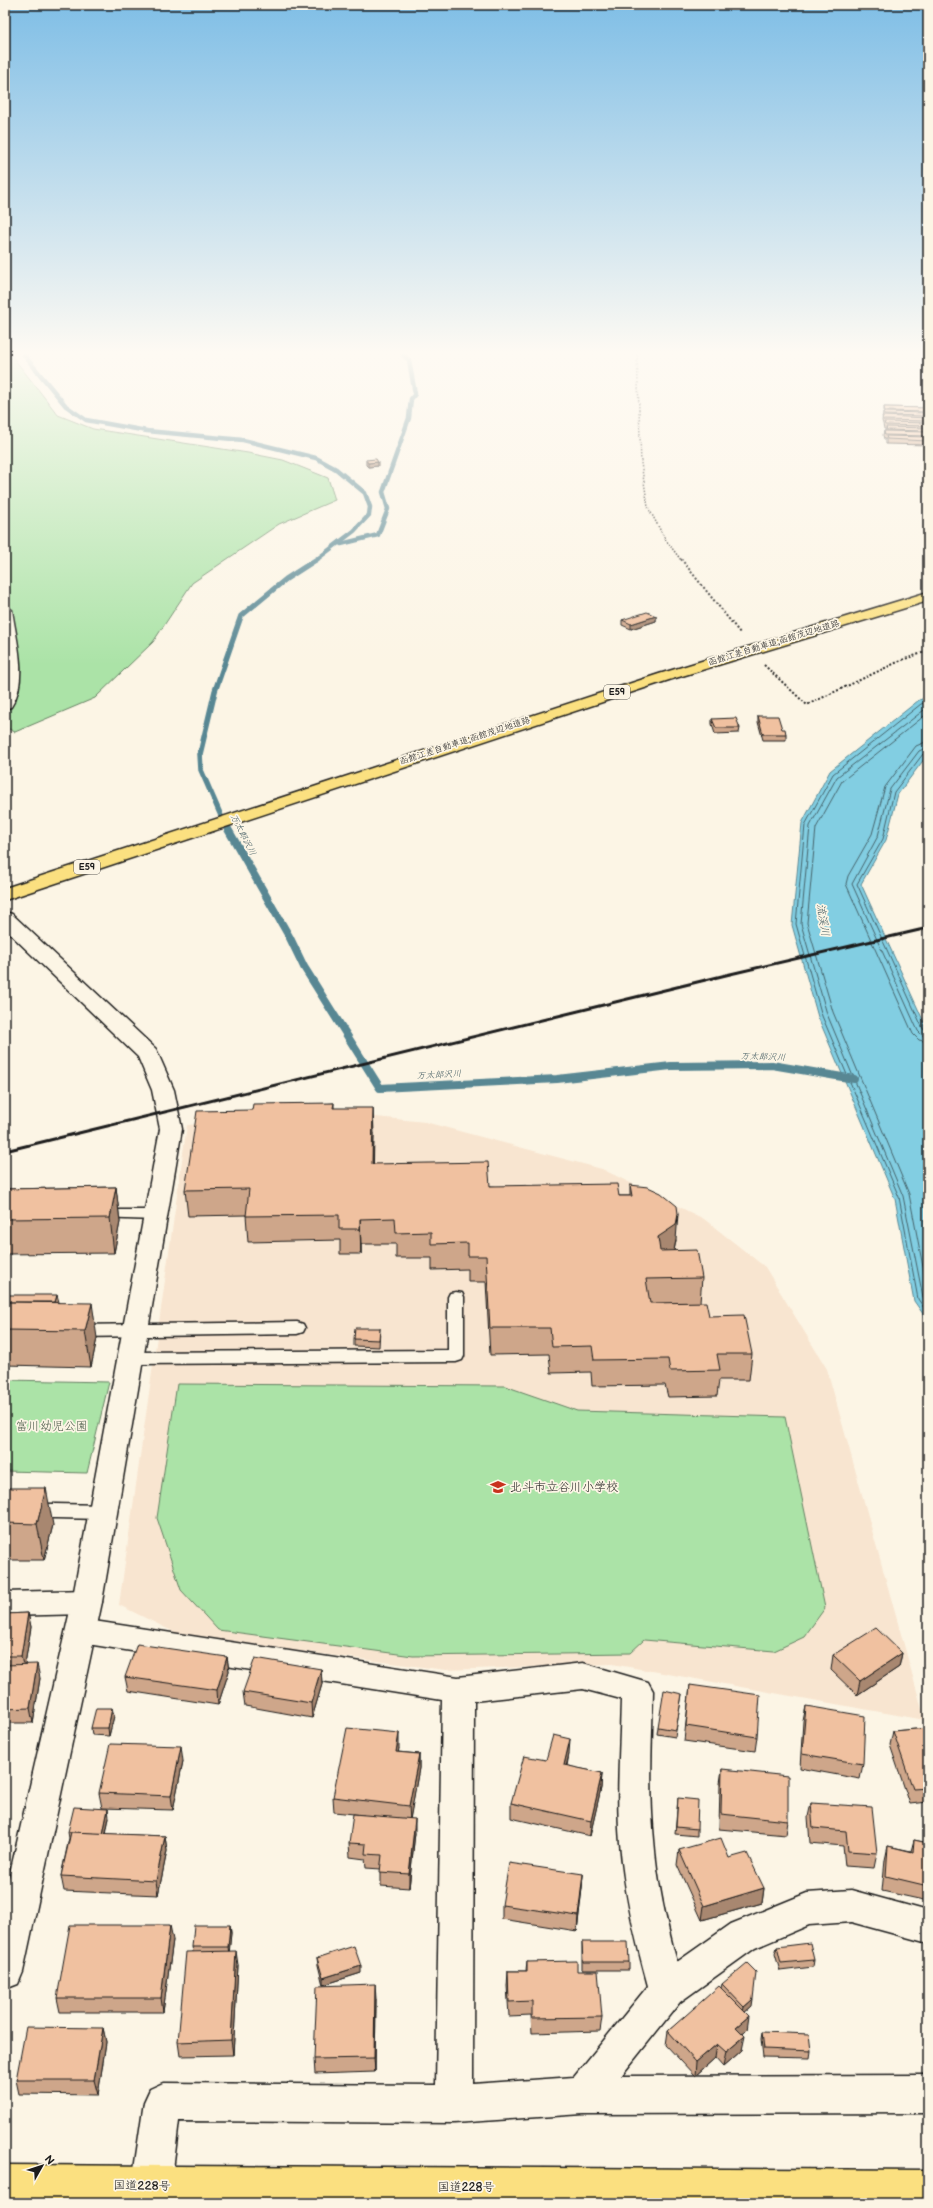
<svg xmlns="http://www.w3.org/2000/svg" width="933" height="2208" font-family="'Balsamiq Sans','Klee One',sans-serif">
<rect width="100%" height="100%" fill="#fcf5e5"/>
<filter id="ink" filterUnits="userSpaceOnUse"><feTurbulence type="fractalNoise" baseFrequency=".025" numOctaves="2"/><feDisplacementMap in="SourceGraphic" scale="8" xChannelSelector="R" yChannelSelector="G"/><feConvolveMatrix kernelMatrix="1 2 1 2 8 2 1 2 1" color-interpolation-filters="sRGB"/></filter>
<g filter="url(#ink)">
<path fill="#f8e5d0" d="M 337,1113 L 425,1122 L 602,1169 L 704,1219 L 765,1267 L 827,1369 L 925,1720 L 612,1664 L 446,1670 L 182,1636 L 119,1605 L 187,1125 Z"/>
<g fill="#abe3a7" stroke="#648062">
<path d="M 12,356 L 58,415 L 93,429 L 248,453 L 283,460 L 328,478 L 335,500 L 279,524 L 192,583 L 153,642 L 95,698 L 15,732 L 5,727 L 5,358 Z"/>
<path d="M 5,1380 L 109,1382 L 87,1473 L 5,1471 Z"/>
<path d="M 177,1384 L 505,1386 L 577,1411 L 785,1417 L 825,1608 L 804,1637 L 774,1651 L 644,1640 L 630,1653 L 413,1656 L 218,1630 L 181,1590 L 157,1518 Z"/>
</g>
<path fill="#82cee2" stroke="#598793" d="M 928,697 L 928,754 L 898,794 L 886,840 L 861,884 L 928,1031 L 928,1321 L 914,1301 L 895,1199 L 818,1017 L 792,925 L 802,823 L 830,771 L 919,700 Z"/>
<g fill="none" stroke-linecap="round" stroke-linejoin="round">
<g stroke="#45636b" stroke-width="1">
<path d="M 928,702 L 921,704 L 833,774 L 805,825 L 796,924 L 822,1016 L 899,1197 L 918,1299 L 928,1314"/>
<path d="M 928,707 L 837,777 L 810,826 L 801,924 L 827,1014 L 903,1196 L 923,1297 L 928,1305"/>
<path d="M 928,713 L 842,781 L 816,828 L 807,923 L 833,1012 L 909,1194 L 928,1293"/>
<path d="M 928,741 L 916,746 L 885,787 L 872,834 L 848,876 L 846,884 L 913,1034 L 919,1040 L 928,1042"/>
<path d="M 928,747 L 919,751 L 890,789 L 878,836 L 852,884 L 918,1031 L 922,1035 L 928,1036"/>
<path d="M 928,752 L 923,754 L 894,792 L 883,839 L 857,884 L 923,1029 L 928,1031"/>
</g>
<g stroke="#598793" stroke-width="4.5">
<path d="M 24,355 L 66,406 L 86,420 L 147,431 L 243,440 L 316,458 L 336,469 L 365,493 L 370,507 L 369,515 L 354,531 L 316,560"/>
<path d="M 341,544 L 378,535 L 388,509 L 383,492 L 409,418 L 411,399 L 415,394 L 409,360 L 403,355"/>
</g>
<path stroke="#598793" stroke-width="5.5" d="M 225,825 L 201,770 L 200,754 L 215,691 L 241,616 L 286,579 L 317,559"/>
<path stroke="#598793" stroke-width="8" d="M 225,824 L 290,938 L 304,967 L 380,1088 L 557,1079 L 671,1066 L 772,1065 L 854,1079"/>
<g stroke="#1c1c1c" stroke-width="3">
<g id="lane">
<path d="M 101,1210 L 156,1210 L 161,1212 L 164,1215 L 161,1218 L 156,1220 L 96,1218 L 93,1215 L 96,1212 Z"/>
<path d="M 456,1292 L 462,1293 L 464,1297 L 464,1356 L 462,1360 L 456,1362 L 131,1364 L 125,1362 L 123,1358 L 125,1354 L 131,1352 L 448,1350 L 448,1297 L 450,1293 Z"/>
<path d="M 297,1322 L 303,1324 L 305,1328 L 303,1332 L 297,1334 L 77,1337 L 71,1335 L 69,1331 L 71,1327 L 77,1325 Z"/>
<path d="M 5,1503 L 104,1505 L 110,1507 L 113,1512 L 110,1517 L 104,1519 L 5,1517 Z"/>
</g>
</g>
<g stroke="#1c1c1c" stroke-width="3">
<g id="street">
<path d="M 87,1590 L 98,1594 L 102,1602 L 98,1610 L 87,1614 L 5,1616 L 5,1592 Z"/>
<path d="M 81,1619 L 458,1677 L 583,1663 L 648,1682 L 653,1691 C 652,1741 649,1790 654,1840 C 657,1881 666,1922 677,1962 L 731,1924 L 807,1893 L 851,1890 L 928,1911 L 928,1943 L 851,1922 L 809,1925 L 755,1948 L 680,2002 L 621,2076 L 928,2075 L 928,2113 L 583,2114 L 454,2123 L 179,2121 L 169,2203 L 129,2203 L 144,2102 L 150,2089 L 163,2083 L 436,2085 L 442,1700 L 81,1643 L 70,1640 L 66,1631 L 70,1622 ZM 583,1689 L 621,1699 C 620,1747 616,1795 620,1843 C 624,1891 635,1939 648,1986 L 574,2077 L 473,2084 L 474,1701 Z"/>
</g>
</g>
<g stroke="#1c1c1c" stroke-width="3">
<g id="secondary">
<path d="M 5,606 L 12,610 C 16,639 29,681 11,707 L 5,709 Z"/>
<path d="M 5,912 L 12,914 L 156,1049 L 174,1090 L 182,1129 L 102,1602 L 23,1972 L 18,1984 L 5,1989 L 5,1895 L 72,1602 L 160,1129 L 152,1090 L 138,1057 L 5,929 Z"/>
</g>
</g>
<g stroke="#1c1c1c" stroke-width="3">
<g id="highway">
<path d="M 928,592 L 928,601 L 669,680 L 5,900 L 5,888 L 659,674 Z"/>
<path d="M 5,2165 L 928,2170 L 928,2203 L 5,2203 Z"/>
</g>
</g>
<path stroke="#1c1c1c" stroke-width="1.5" stroke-dasharray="1.5 1.5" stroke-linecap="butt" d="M 637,355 L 641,463 L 648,507 L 665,539 L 681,560"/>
<g stroke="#1c1c1c" stroke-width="2" stroke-dasharray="2 2" stroke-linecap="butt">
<path d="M 681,559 L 740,633"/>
<path d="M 764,665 L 807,705 L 902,660 L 928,651"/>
</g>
<use href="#lane" fill="#fcf5e5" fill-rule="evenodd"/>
<use href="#street" fill="#fcf5e5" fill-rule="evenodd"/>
<use href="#secondary" fill="#fcf5e5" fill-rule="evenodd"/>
<use href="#highway" fill="#fbe080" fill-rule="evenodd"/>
<path stroke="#1c1c1c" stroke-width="3" d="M 5,1151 L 726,975 L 928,928"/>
</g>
<g fill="#cea68a" stroke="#1c1c1c">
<path d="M 884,407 L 928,408 L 928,445 L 886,444 L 886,439 L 884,439 L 883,435 L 884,431 L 886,431 L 886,429 L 884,429 L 883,424 L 882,421 L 883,412 L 884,412 Z"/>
<path d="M 366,460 L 378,466 L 368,467 L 366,465 Z"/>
<path d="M 656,616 L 656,621 L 631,629 L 622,625 L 622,620 Z"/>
<path d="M 758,716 L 782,729 L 786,734 L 786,740 L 763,740 L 758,722 Z"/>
<path d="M 712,719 L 740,728 L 739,733 L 715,734 L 712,724 Z"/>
<path d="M 334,1103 L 334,1108 L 374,1133 L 373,1164 L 490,1186 L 619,1196 L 630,1196 L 630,1185 L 676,1240 L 674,1251 L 702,1278 L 700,1302 L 709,1316 L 752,1354 L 749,1380 L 719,1380 L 717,1396 L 668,1397 L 665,1385 L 592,1386 L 591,1372 L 551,1373 L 549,1354 L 490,1355 L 486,1282 L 468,1282 L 468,1269 L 432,1270 L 432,1258 L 396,1258 L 396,1244 L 361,1244 L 361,1254 L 340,1254 L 340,1240 L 248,1242 L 246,1215 L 188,1216 L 185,1190 L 252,1110 Z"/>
<path d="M 116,1187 L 120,1222 L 114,1253 L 5,1254 L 5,1189 Z"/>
<path d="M 5,1302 L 59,1302 L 97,1338 L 91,1367 L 5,1365 Z"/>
<path d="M 380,1328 L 379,1347 L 354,1346 L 354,1339 Z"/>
<path d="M 5,1488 L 53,1525 L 44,1560 L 5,1560 Z"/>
<path d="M 28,1613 L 31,1627 L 25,1664 L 40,1678 L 33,1723 L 8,1723 L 7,1732 L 5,1732 L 5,1614 Z"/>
<path d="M 902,1653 L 899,1667 L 857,1695 L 831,1670 L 833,1655 Z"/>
<path d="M 227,1657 L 229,1671 L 218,1705 L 128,1691 L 125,1677 Z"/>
<path d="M 321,1669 L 322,1684 L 312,1718 L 245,1706 L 243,1692 Z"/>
<path d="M 690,1685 L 757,1737 L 755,1751 L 684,1741 Z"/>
<path d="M 682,1694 L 675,1737 L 657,1734 L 658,1727 Z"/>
<path d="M 806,1706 L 863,1764 L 860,1779 L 800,1768 L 803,1721 Z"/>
<path d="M 114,1716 L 109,1736 L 92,1735 L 91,1728 Z"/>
<path d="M 928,1728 L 928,1802 L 910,1804 L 890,1745 L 893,1731 Z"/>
<path d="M 399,1748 L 398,1752 L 419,1754 L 419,1768 L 410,1818 L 415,1833 L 409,1888 L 381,1886 L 381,1869 L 366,1868 L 365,1859 L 350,1857 L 349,1843 L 364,1815 L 334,1812 L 333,1797 Z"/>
<path d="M 569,1754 L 567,1766 L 602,1773 L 601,1788 L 590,1836 L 511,1818 L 511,1803 L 546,1760 Z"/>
<path d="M 183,1761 L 173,1810 L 102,1808 L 99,1793 Z"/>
<path d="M 722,1769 L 788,1821 L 786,1835 L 719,1829 L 720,1783 Z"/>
<path d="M 678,1798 L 697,1829 L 697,1836 L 675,1834 Z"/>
<path d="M 811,1803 L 877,1853 L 874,1868 L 845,1866 L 843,1846 L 810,1843 L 808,1817 Z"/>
<path d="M 109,1817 L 106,1834 L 165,1836 L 167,1851 L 158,1895 L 64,1891 L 61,1876 L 69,1838 L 68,1832 Z"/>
<path d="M 914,1840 L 928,1843 L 928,1901 L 882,1891 L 885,1860 L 888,1846 L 911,1851 Z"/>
<path d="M 679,1850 L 729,1858 L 764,1888 L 762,1903 L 702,1920 L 677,1865 Z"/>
<path d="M 583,1874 L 582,1888 L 577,1931 L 502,1919 L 502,1905 Z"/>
<path d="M 230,1925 L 231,1933 L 229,1951 L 238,1965 L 233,2055 L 180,2056 L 178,2042 L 193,1952 L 192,1947 Z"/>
<path d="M 173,1940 L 163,2012 L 60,2012 L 57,1998 Z"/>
<path d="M 582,1942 L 629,1962 L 629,1970 L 582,1970 Z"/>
<path d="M 777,1947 L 814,1960 L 813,1967 L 780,1971 L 775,1954 Z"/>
<path d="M 317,1958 L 361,1973 L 323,1985 L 318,1965 Z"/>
<path d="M 527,1962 L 577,1971 L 602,2017 L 600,2031 L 532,2033 L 531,2015 L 509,2016 L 507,1986 L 508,1971 L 526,1971 Z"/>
<path d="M 722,1984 L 752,2006 L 745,2012 L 747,2030 L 743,2034 L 742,2050 L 723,2067 L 715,2058 L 695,2076 L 666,2045 L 668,2031 L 721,1988 Z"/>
<path d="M 376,1999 L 375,2072 L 315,2074 L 314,2059 Z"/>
<path d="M 928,2001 L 928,2010 L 926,2009 Z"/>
<path d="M 103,2028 L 106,2042 L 98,2095 L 19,2094 L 16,2080 Z"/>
<path d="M 762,2032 L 811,2051 L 810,2058 L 763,2057 L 761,2039 Z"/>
</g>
<g fill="#a88770" stroke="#1c1c1c">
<path d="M 378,462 L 378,466 L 368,467 L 368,463 Z"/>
<path d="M 656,616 L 656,621 L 631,629 L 631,624 Z"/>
<path d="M 373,1108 L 374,1133 L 373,1189 L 372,1164 Z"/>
<path d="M 116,1187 L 120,1222 L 114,1253 L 110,1218 Z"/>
<path d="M 678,1214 L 676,1240 L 674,1250 L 656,1263 L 658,1237 Z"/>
<path d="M 360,1219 L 361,1244 L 361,1254 L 360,1229 Z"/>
<path d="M 57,1295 L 59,1302 L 57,1309 L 55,1302 Z"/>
<path d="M 92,1303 L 97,1338 L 91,1367 L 85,1331 Z"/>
<path d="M 46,1488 L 53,1525 L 44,1560 L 37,1524 Z"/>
<path d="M 28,1613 L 31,1627 L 24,1670 L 21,1656 Z"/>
<path d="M 902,1653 L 899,1667 L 857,1695 L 860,1681 Z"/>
<path d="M 227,1657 L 229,1671 L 218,1705 L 217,1690 Z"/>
<path d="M 37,1664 L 40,1678 L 33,1723 L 30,1708 Z"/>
<path d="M 321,1669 L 322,1684 L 312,1718 L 311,1703 Z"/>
<path d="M 112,1708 L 114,1716 L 109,1736 L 108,1728 Z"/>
<path d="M 5,1709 L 8,1723 L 7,1732 L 5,1723 Z"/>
<path d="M 399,1733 L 399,1748 L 396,1766 L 396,1752 Z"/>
<path d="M 570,1739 L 569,1754 L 563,1780 L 564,1765 Z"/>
<path d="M 181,1746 L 183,1761 L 173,1810 L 171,1796 Z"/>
<path d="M 419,1754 L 419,1768 L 410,1820 L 409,1806 Z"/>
<path d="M 602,1773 L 601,1788 L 590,1836 L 591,1821 Z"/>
<path d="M 108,1809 L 109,1817 L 104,1842 L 103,1834 Z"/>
<path d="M 415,1819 L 415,1833 L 409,1888 L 409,1874 Z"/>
<path d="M 165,1836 L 167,1851 L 158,1895 L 156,1881 Z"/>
<path d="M 583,1874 L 582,1888 L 577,1931 L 578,1916 Z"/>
<path d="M 764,1888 L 762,1903 L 702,1920 L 704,1906 Z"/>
<path d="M 170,1925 L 173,1940 L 163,2012 L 161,1998 Z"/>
<path d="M 230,1925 L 231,1933 L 229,1955 L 228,1947 Z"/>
<path d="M 236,1951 L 238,1965 L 233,2055 L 231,2040 Z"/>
<path d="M 361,1966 L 361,1973 L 323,1985 L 323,1978 Z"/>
<path d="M 375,1984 L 376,1999 L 375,2072 L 374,2058 Z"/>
<path d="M 753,1999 L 752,2006 L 743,2014 L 744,2007 Z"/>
<path d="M 749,2016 L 747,2030 L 734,2042 L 736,2027 Z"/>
<path d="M 103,2028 L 106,2042 L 98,2095 L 94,2080 Z"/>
<path d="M 745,2036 L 742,2050 L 723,2067 L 726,2052 Z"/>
<path d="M 717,2044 L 715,2058 L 695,2076 L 696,2062 Z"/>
</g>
<g fill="#f0c1a0" stroke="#1c1c1c">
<path d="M 884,407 L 928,408 L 928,412 L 885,411 Z"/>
<path d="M 883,412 L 928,413 L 928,416 L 884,415 Z"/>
<path d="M 882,416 L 928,418 L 928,421 L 883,420 Z"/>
<path d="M 884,422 L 928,423 L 928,426 L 885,425 Z"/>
<path d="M 886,427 L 928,428 L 928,431 L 887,430 Z"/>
<path d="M 884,431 L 928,432 L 928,436 L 885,435 Z"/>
<path d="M 886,436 L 928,437 L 928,441 L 887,439 Z"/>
<path d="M 376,459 L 378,462 L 368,463 L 366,460 Z"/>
<path d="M 647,612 L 656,616 L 631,624 L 622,620 Z"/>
<path d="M 758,716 L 778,716 L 782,729 L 785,729 L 786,734 L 763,734 Z"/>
<path d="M 736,718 L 740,728 L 716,728 L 712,719 Z"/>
<path d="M 334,1103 L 333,1108 L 373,1108 L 372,1164 L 488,1162 L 490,1186 L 617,1184 L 619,1196 L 632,1196 L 630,1185 L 648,1187 L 661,1193 L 677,1206 L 678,1214 L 676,1225 L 658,1237 L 660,1251 L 697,1250 L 702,1278 L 646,1279 L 650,1303 L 706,1302 L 709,1316 L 744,1315 L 752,1354 L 717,1354 L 720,1370 L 670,1371 L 668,1359 L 594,1360 L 592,1346 L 552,1347 L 550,1328 L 490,1328 L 486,1256 L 468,1256 L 468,1243 L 431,1244 L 431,1232 L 396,1233 L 395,1218 L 360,1219 L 360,1229 L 339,1229 L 339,1215 L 246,1216 L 249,1189 L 185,1190 L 197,1111 L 252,1110 L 253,1104 Z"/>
<path d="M 116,1187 L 110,1218 L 5,1219 L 5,1189 Z"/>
<path d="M 7,1295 L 57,1295 L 55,1302 L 5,1302 Z"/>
<path d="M 5,1302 L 92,1303 L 85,1331 L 5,1330 Z"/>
<path d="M 355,1328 L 380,1328 L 379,1340 L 354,1339 Z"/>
<path d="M 5,1488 L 46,1488 L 37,1524 L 5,1523 Z"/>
<path d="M 28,1613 L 21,1656 L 5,1656 L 5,1614 Z"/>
<path d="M 876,1628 L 902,1653 L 860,1681 L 833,1655 Z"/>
<path d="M 137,1644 L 227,1657 L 217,1690 L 125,1677 Z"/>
<path d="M 255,1658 L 321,1669 L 311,1703 L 243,1692 Z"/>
<path d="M 37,1664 L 30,1708 L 5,1709 L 5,1710 L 5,1665 Z"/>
<path d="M 690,1685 L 760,1695 L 757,1737 L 686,1726 Z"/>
<path d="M 664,1690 L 682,1694 L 676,1730 L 658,1727 Z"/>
<path d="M 806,1706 L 865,1716 L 863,1764 L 802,1754 Z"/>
<path d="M 96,1708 L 112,1708 L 108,1728 L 91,1728 Z"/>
<path d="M 347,1728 L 399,1733 L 396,1752 L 419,1754 L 409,1806 L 333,1797 Z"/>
<path d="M 928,1728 L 928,1788 L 913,1789 L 893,1731 Z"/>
<path d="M 553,1735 L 570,1739 L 564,1765 L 602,1773 L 591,1821 L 511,1803 L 524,1756 L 546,1760 Z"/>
<path d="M 110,1744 L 181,1746 L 171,1796 L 99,1793 Z"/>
<path d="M 722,1769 L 788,1776 L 788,1821 L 721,1814 Z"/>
<path d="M 678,1798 L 698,1800 L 697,1829 L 676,1827 Z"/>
<path d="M 811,1803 L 872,1807 L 877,1853 L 848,1851 L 846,1831 L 813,1828 Z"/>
<path d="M 74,1807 L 108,1809 L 103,1834 L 68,1832 Z"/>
<path d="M 353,1814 L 415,1819 L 409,1874 L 380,1872 L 382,1855 L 365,1854 L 366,1844 L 349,1843 Z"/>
<path d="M 71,1832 L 165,1836 L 156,1881 L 61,1876 Z"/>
<path d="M 721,1838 L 729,1858 L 747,1853 L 764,1888 L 704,1906 L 679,1850 Z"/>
<path d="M 914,1840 L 928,1843 L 928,1886 L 886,1876 L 888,1846 L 913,1852 Z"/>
<path d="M 509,1863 L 583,1874 L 578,1916 L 502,1905 Z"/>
<path d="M 70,1925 L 170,1925 L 161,1998 L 57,1998 Z"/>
<path d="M 194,1925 L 230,1925 L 228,1947 L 192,1947 Z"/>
<path d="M 582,1942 L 628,1942 L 629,1962 L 583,1962 Z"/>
<path d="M 810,1943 L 814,1960 L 781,1963 L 777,1947 Z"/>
<path d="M 354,1946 L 361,1966 L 323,1978 L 317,1958 Z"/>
<path d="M 236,1951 L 231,2040 L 178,2042 L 186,1952 Z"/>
<path d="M 577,1961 L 577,1971 L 598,1971 L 602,2017 L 532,2018 L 532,2001 L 509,2002 L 508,1971 L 527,1971 L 527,1962 Z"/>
<path d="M 747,1963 L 756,1972 L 753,1999 L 744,2007 L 722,1984 Z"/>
<path d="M 375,1984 L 374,2058 L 314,2059 L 317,1986 Z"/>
<path d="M 719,1986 L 749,2016 L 736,2027 L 745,2036 L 726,2052 L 717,2044 L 696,2062 L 668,2031 Z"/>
<path d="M 26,2027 L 103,2028 L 94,2080 L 16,2080 Z"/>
<path d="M 762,2032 L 809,2034 L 811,2051 L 764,2049 Z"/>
</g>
</g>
<linearGradient id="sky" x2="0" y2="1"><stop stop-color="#7fbee6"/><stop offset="0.53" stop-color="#fefaf3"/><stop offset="1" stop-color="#fefaf3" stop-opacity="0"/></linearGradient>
<rect width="933" height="665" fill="url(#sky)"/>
<defs>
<g id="school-bare" transform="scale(1.2)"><path d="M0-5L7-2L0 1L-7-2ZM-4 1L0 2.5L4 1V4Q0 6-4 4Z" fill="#c8321e" stroke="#fcf5e5" stroke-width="2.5" paint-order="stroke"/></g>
</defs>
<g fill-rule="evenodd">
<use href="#school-bare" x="498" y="1487"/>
</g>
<g text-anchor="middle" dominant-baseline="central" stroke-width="3.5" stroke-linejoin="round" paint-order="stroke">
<g font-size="9" fill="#1c1c1c" stroke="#fcf5e5">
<text transform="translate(774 643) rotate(-17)">函館江差自動車道;函館茂辺地道路</text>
<text transform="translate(465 741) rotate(-18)">函館江差自動車道;函館茂辺地道路</text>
</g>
<g fill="#fcf5e5" stroke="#5f5d58" stroke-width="1">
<rect x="604" y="685" width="26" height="14" rx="3"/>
<rect x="74" y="860" width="26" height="14" rx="3"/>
</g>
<g font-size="9" font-weight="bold" fill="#1c1c1c">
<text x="617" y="692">E59</text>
<text x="87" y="867">E59</text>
</g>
<g font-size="9" font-style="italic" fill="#405a61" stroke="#fcf5e5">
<text transform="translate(243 835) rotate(63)">万太郎沢川</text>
<text transform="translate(763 1057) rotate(2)">万太郎沢川</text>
<text transform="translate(439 1075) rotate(-3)">万太郎沢川</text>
</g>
<g font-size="11" font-style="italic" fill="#405a61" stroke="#fcf5e5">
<text transform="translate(823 920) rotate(81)">流渓川</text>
</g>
<g font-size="12" fill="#475846" stroke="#fcf5e5">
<text x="52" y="1426">富川幼児公園</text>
</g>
<g font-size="12" fill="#1c1c1c" stroke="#fcf5e5" text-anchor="start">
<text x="510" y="1487">北斗市立谷川小学校</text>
</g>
<g font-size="12" fill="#1c1c1c" stroke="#fcf5e5">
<text transform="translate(142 2186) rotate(1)">国道228号</text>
<text x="466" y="2187">国道228号</text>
</g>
</g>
<rect width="933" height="2208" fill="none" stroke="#fcf5e5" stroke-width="20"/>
<rect x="10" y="10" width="913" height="2188" fill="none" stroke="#1c1c1c" stroke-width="1.5" filter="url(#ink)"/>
<g transform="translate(42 2166) rotate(51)" stroke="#fcf5e5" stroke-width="3" paint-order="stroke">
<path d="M0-3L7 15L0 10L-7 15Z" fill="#1c1c1c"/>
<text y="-6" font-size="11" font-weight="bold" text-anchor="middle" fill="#1c1c1c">N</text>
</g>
</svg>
